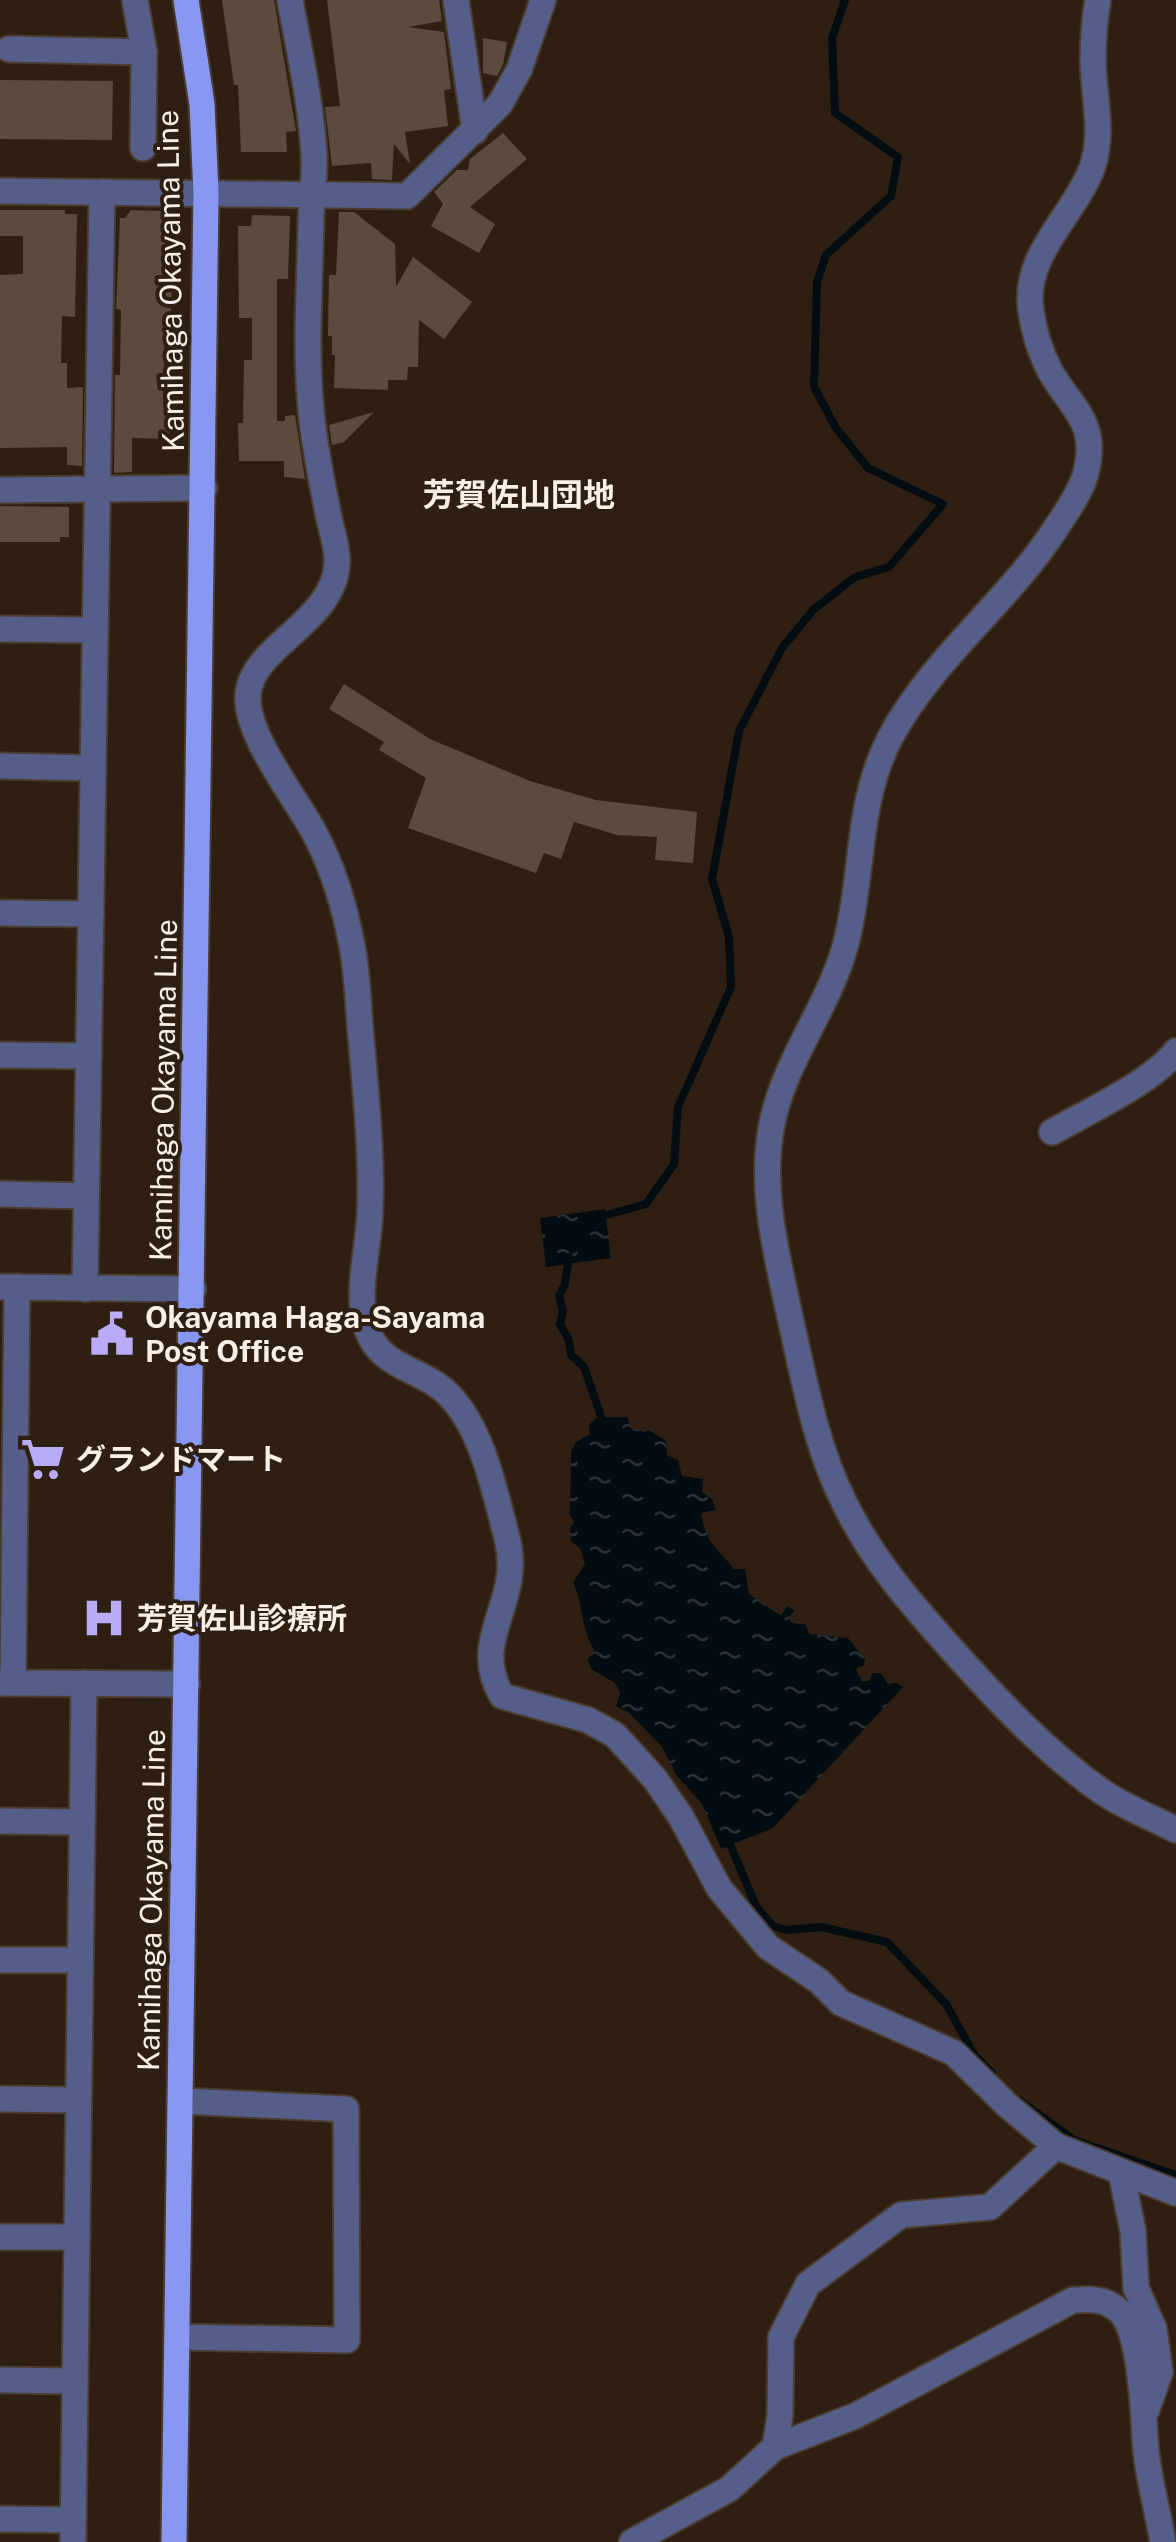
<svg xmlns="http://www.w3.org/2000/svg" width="1176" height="2542" font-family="'Public Sans','Noto Sans JP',sans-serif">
<defs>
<pattern id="water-ripples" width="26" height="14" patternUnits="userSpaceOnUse" patternTransform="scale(2.5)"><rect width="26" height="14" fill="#030d11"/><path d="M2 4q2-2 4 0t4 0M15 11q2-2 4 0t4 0" fill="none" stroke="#293134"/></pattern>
</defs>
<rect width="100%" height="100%" fill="#2e1f12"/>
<g fill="url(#water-ripples)">
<path d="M 605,1209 L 611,1258 L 546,1267 L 540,1218 Z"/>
<path d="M 627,1417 L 631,1428 L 644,1432 L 649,1430 L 666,1441 L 667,1455 L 678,1460 L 682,1476 L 703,1479 L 702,1492 L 712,1499 L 716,1510 L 701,1513 C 708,1548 715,1544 734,1569 L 745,1569 L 749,1594 L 781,1616 L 787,1606 L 794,1610 L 789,1619 L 792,1623 L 805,1624 L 810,1634 L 848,1638 L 865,1659 L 864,1665 L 856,1669 L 862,1681 L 869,1681 L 873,1673 L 881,1673 L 888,1684 L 897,1683 L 903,1687 L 773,1828 L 721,1849 L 702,1804 L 677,1776 L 662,1747 L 629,1713 L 616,1706 L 620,1693 L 615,1683 L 591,1669 L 588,1660 L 594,1650 C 580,1626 584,1607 573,1582 L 585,1564 L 580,1548 L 571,1541 L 570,1529 L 574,1522 L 570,1515 L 571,1451 L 576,1442 L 590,1434 L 589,1425 L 596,1418 Z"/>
</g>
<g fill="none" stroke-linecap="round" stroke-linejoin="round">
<g stroke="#030d11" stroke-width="8">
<path d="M 599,1217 L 646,1204 L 674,1164 L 678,1107 L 731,987 L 729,937 L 712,879 L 739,731 L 782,648 L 813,610 L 855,577 L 889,567 L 943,504 L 868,468 L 836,428 L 814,387 L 817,282 L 826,255 L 891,196 L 898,157 L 835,113 L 832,38 L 845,0"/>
<path d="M 569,1257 L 565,1284 L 559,1296 L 563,1311 L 560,1324 L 569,1340 L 571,1355 L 584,1367 L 604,1425"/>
<path d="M 727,1837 L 756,1906 L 773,1926 L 786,1930 L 821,1927 L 887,1942 L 946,2004 L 975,2056 L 992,2073"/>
<path d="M 1019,2100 L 1074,2140 L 1176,2175"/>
</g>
</g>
<g fill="#5c4a3c">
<path d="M 222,0 L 274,0 L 296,131 L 286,132 L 287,152 L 241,152 L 238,85 L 234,85 Z"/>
<path d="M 327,0 L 439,0 L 442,21 L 408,27 L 444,32 L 451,89 L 444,90 L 448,126 L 405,132 L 410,164 L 394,144 L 392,180 L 372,179 L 371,163 L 332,166 L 325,107 L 340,106 Z"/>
<path d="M 483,38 L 507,42 L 503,65 L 497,76 L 483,73 Z"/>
<path d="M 0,80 L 113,81 L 112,140 L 0,139 Z"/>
<path d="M 503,133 L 527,159 L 470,207 L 495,224 L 479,253 L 431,226 L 443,204 L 434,192 L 457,170 L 468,170 L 470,159 Z"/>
<path d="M 0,210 L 65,210 L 65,214 L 77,214 L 75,317 L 62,316 L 61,363 L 67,363 L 67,388 L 83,387 L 82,466 L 67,465 L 67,447 L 0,448 L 0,275 L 23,274 L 23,236 L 0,236 Z"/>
<path d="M 131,210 L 163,211 L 173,222 L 172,240 L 168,240 L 168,279 L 172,279 L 171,313 L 165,313 L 163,404 L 170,404 L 169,439 L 132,438 L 132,472 L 114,473 L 115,375 L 120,375 L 121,310 L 116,309 L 120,218 L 125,218 Z"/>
<path d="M 339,212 L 354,212 L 395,244 L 396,287 L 413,257 L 472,302 L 444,339 L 419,320 L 418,367 L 408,367 L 407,380 L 388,380 L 388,390 L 334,388 L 335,355 L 332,355 L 332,336 L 328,336 L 329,275 L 336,275 Z"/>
<path d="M 252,215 L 290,216 L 288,279 L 277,279 L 277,421 L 285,421 L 285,416 L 295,415 L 305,479 L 284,477 L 284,461 L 239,461 L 238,423 L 243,423 L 244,360 L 252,360 L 252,318 L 239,318 L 238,226 L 251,226 Z"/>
<path d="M 374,412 L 344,442 L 332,445 L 329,425 Z"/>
<path d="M 0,506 L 69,507 L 69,537 L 60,537 L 60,542 L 0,542 Z"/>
<path d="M 344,684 L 430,739 L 530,781 L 596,800 L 697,812 L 693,863 L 655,860 L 657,837 L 617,835 L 574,822 L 561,859 L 544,853 L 536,873 L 408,828 L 426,778 L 379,750 L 384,742 L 329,709 Z"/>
</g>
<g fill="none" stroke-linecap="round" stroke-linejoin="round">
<g stroke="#4b3c30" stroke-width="29">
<g id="minor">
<path d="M 135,0 L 144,52 L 143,148"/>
<path d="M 290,0 C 299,51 311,102 314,154 C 315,175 312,197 311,218 C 310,282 305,346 311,410 C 314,446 322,482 329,518 C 332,532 338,549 337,563 C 335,622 251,646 248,695 C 245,735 296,798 315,834 C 333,868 345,908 352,946 C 358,976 358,1007 361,1037 C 366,1095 372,1153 370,1211 C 369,1250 355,1290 367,1329 C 380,1369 423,1368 449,1395 C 483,1430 495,1493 507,1538 C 524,1603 468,1638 502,1696 L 588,1720 L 615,1735 L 655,1779 L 681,1817 L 719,1888 L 768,1947 L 819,1981 L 841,2003 L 954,2053 L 1007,2105 L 1056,2146 L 1176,2193"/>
<path d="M 456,0 L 475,131"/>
<path d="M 1098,0 C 1094,21 1093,42 1093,63 C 1094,98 1104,134 1092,168 C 1074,216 1022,255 1031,311 C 1034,332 1040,352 1050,371 C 1072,410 1100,422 1085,476 C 1079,495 1065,514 1054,531 C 1006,604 931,660 890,738 C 856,803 864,874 846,943 C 829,1008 782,1063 771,1129 C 760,1193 777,1256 790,1317 C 804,1378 815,1444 843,1500 C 871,1559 912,1605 955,1653 C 1000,1703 1046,1752 1101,1791 C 1124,1807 1151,1817 1176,1830"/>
<path d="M 9,49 L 144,52"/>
<path d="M 0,191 L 407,196 L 500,104 L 519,70 L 543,0"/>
<path d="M 0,490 L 204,488"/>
<path d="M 0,629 L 95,630"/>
<path d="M 0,766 L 93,768"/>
<path d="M 0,913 L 91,914"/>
<path d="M 0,1055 L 89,1056"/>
<path d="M 1052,1132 C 1086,1113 1155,1080 1176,1051"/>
<path d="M 0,1194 L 86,1196"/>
<path d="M 0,1287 L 193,1289"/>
<path d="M 85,1289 L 102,192"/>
<path d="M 0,1683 L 187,1684"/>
<path d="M 13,1683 L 17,1287"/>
<path d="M 0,1821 L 82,1822"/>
<path d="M 0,1960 L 80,1960"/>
<path d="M 0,2099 L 78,2100"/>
<path d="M 1121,2172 L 1133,2231 L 1136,2288 L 1154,2329 L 1160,2372 L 1147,2409"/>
<path d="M 0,2237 L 77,2237"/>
<path d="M 177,2337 L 347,2340 L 346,2109 L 181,2101"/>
<path d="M 0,2380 L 75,2381"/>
<path d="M 775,2447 L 855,2416 L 1073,2300 C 1090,2299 1103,2298 1117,2309 C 1143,2329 1143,2419 1146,2451 C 1149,2481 1158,2512 1163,2542"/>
<path d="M 0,2519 L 73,2520"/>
<path d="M 73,2542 L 84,1683"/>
<path d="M 632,2542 L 729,2489 L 775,2447 L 780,2416 L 781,2337 L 808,2284 L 901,2215 L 990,2207 L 1056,2146"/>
</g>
</g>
<g stroke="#4b3c30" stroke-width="29">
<path id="major" d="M 174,2542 L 206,193 L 202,104 L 186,0"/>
</g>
<use href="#minor" stroke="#555d89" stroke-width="25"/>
<use href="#major" stroke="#8897f2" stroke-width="25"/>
</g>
<defs>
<g id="civic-bare" transform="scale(3.45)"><path d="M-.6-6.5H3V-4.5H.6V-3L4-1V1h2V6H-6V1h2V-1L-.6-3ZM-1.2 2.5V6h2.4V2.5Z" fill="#b9abf7" stroke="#2e1f12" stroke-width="2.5" paint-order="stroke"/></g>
<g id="supermarket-bare" transform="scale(3.45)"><path d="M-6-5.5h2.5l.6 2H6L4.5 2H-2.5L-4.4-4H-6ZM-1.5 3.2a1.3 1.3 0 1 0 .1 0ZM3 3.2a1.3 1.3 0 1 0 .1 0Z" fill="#b9abf7" stroke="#2e1f12" stroke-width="2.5" paint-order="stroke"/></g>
<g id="hospital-bare" transform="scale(3.45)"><path d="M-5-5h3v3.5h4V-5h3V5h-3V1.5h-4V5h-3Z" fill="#b9abf7" stroke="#2e1f12" stroke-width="2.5" paint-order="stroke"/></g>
</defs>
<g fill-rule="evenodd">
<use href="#civic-bare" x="112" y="1334"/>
<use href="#supermarket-bare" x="43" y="1459"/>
<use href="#hospital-bare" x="104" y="1618"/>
</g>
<g text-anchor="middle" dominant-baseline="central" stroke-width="8" stroke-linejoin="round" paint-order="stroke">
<g font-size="30" fill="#fbf0e8" stroke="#2e1f12">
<text transform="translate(170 281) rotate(-91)">Kamihaga Okayama Line</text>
<text transform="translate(163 1090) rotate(-89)">Kamihaga Okayama Line</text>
<text transform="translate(151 1900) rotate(-89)">Kamihaga Okayama Line</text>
</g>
<g font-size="30" font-weight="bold" fill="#fbf0e8" stroke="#2e1f12" text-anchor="start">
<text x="145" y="1317">Okayama Haga-Sayama<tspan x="145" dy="34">Post Office</tspan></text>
<text x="76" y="1459">グランドマート</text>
<text x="137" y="1618">芳賀佐山診療所</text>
</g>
<g font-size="32" font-weight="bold" fill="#fbf0e8" stroke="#2e1f12">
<text x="519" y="494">芳賀佐山団地</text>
</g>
</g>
</svg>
